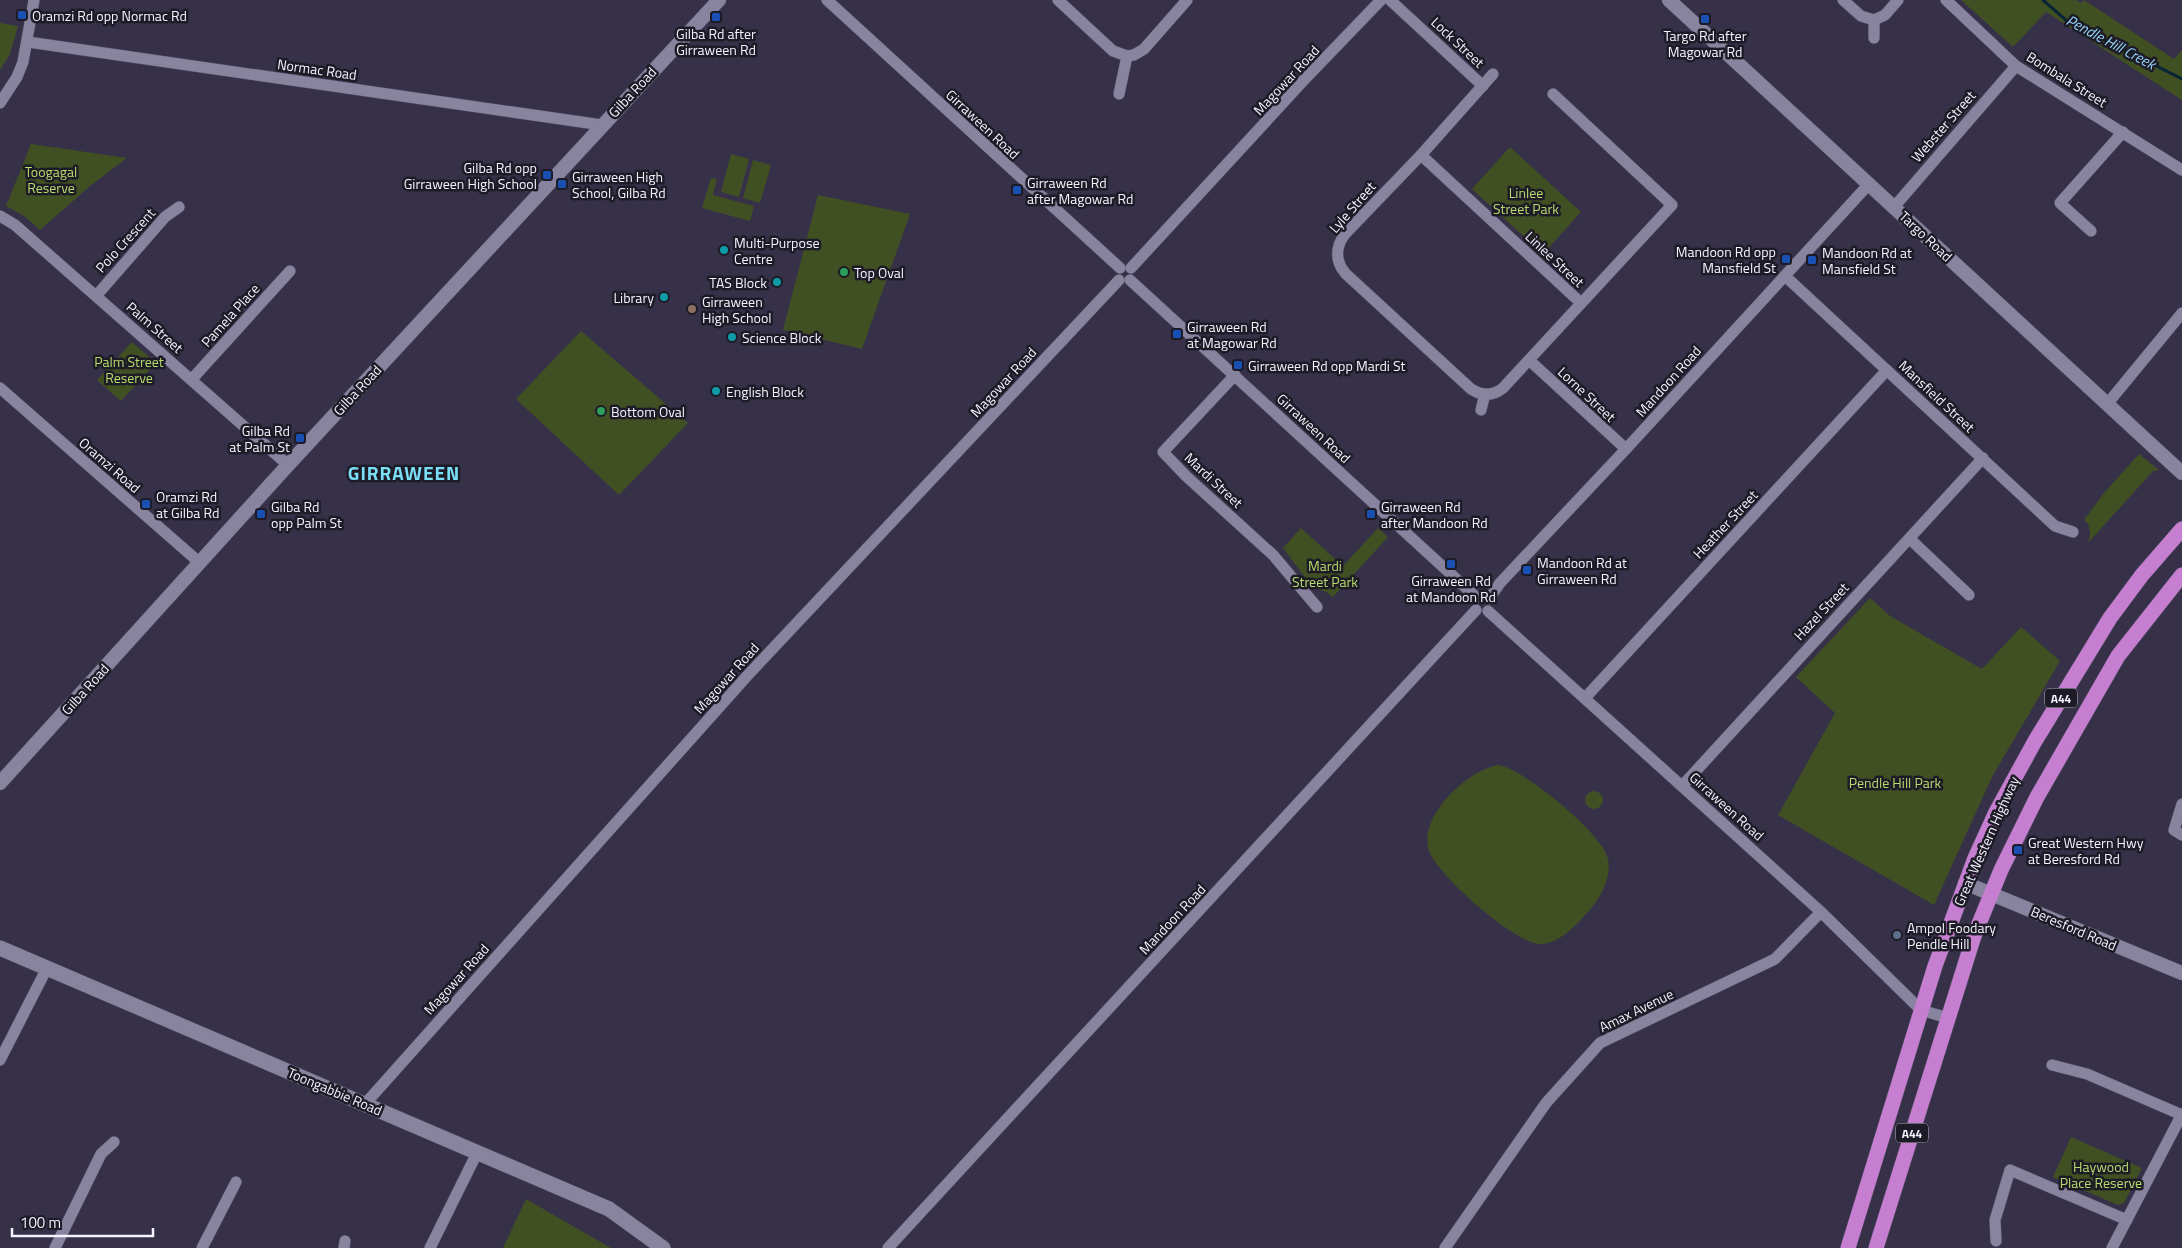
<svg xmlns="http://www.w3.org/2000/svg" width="2182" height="1248" font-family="'Titillium Web',sans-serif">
<rect width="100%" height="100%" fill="#363149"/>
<g fill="#415022">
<path d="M 1961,0 L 2076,0 L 2081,3 L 2084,0 L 2174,59 L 2182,50 L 2182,100 L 2046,12 L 2013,47 Z"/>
<path d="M 0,23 L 18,26 L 10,54 L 0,70 Z"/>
<path d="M 31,144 L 127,158 L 90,186 L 40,230 L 24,216 L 6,206 Z"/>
<path d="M 1510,147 L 1581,212 L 1543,254 L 1472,189 Z"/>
<path d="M 731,154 L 749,159 L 739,197 L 721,192 Z"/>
<path d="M 753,160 L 771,165 L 760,203 L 743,198 Z"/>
<path d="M 711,178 L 717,179 L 713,195 L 754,206 L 750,221 L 702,208 Z"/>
<path d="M 818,195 L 910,214 L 862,349 L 783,330 Z"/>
<path d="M 581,331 L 688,423 L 619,495 L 516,399 Z"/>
<path d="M 132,342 L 156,363 L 121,401 L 97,380 Z"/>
<path d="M 2139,454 L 2159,470 L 2153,471 L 2088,543 C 2091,534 2091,526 2084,520 L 2104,493 Z"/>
<path d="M 1301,528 L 1343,566 L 1378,528 L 1388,537 L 1333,597 L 1326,592 L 1313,588 L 1283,548 Z"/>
<path d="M 1870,598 L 1890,616 L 1982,669 L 2021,627 L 2060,661 L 1992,777 L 1934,905 L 1778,815 L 1835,713 L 1796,677 Z"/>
<path d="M 1498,765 C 1523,768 1603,834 1608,859 C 1612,878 1600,899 1587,913 C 1576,926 1559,943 1541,944 C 1516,945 1433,872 1428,848 C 1421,814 1467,771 1498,765 Z"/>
<circle cx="1594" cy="800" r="9"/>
<path d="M 2071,1137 L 2142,1168 L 2124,1203 L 2118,1205 L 2053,1177 Z"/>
<path d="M 526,1199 L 611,1248 L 503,1248 Z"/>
</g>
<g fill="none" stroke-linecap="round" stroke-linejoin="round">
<path stroke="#072535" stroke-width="3" d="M 2043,0 L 2067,21 L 2182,79"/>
<g stroke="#514c61" stroke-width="12">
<g id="minor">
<path d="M 827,0 L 1120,268"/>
<path d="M 1058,0 L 1113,51 L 1127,56 L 1134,55 L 1144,49 L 1187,0"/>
<path d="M 1390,0 L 1483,86"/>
<path d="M 1843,0 L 1861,16 L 1874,20 L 1885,15 L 1898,0"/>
<path d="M 1946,0 L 2016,66 L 2182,170"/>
<path d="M 1874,38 L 1874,20"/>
<path d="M 28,42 L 602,125"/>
<path d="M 1493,74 L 1421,155 L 1345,234 C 1335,247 1335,262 1346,274 L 1471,389 C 1482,396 1493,396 1503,388 L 1672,205 L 1553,94"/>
<path d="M 1119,94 L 1127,56"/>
<path d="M 0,103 L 17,77 L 23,62 L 34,0"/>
<path d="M 1421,155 L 1581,303"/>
<path d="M 1894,207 L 2016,66"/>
<path d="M 0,216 L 15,225 L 288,465"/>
<path d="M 2091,231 L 2060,203 L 2123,132"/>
<path d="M 1131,268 L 1304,80 L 1381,0"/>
<path d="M 1785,276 L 2055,526 L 2073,532"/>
<path d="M 1130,280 L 1477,598"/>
<path d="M 96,296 L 165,217 L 179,207"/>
<path d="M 1529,360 L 1626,449"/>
<path d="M 1235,375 L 1163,452 L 1186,476 L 1273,555 L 1317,607"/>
<path d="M 192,379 L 290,271"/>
<path d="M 0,388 L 200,563"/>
<path d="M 2108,403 L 2182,313"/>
<path d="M 1481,410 L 1485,394"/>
<path d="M 1910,539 L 1969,595"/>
<path d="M 1489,599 L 1500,583 L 1626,449 L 1869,184"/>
<path d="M 1488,611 L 1821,912 L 1921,1010 L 1948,1018"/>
<path d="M 1585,698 L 1887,370"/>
<path d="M 1682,786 L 1983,458"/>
<path d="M 2182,804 L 2174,830 L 2182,835"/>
<path d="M 0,1060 L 47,968"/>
<path d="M 2052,1065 L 2087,1074 L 2182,1115"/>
<path d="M 365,1104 L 747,676 L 1119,280"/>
<path d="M 1996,1241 L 1995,1220 L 2010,1170 L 2127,1220"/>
<path d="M 55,1248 L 101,1154 L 114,1142"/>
<path d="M 202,1248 L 236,1182"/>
<path d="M 344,1248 L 345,1241"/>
<path d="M 430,1248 L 477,1153"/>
<path d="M 888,1248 L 1476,610"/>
<path d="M 1445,1248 L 1546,1103 L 1600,1043 L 1775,959 L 1821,912"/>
<path d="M 2112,1248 L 2182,1114"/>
</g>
</g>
<g stroke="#514c61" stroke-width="15">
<g id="tertiary">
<path d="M 1669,0 L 2182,473"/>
<path d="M 0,783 L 288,465 L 719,0"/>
<path d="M 1965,883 L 2182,973"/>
</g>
</g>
<g stroke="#514c61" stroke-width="16">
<path id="secondary" d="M 0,948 L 609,1209 L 663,1248"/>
</g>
<g stroke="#514c61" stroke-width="16">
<g id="trunk">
<path d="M 1848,1248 L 1935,966 L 1975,858 L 1996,812 L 2035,741 L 2110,618 L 2142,575 L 2182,529"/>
<path d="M 1876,1248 L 1974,936 L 2001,870 L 2037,797 L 2118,656 L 2182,575"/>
</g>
</g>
<use href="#minor" stroke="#88839f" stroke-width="11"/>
<use href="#tertiary" stroke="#88839f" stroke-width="14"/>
<use href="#secondary" stroke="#88839f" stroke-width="15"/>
<use href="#trunk" stroke="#c67ed0" stroke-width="15"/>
</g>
<g fill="#1a4fb4" stroke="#1d1b26" stroke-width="2">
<rect x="17" y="10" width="10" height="10" rx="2.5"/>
<rect x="711" y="12" width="10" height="10" rx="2.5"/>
<rect x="1700" y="14" width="10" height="10" rx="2.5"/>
<rect x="542" y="170" width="10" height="10" rx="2.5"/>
<rect x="557" y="179" width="10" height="10" rx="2.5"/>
<rect x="1012" y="185" width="10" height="10" rx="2.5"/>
<rect x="1781" y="254" width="10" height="10" rx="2.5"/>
<rect x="1807" y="255" width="10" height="10" rx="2.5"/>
<rect x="1172" y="329" width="10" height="10" rx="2.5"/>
<rect x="1233" y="360" width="10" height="10" rx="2.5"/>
<rect x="295" y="433" width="10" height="10" rx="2.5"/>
<rect x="141" y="499" width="10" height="10" rx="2.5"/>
<rect x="256" y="509" width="10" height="10" rx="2.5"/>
<rect x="1366" y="509" width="10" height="10" rx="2.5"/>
<rect x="1446" y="559" width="10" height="10" rx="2.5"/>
<rect x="1522" y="565" width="10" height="10" rx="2.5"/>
<rect x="2013" y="845" width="10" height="10" rx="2.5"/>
</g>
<g fill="#0f9aa8" stroke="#1d1b26" stroke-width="2">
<circle cx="724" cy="250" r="5"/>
<circle cx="777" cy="282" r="5"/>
<circle cx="664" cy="297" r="5"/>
<circle cx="732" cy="337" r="5"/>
<circle cx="716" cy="391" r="5"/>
</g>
<g fill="#2e9e5b" stroke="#1d1b26" stroke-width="2">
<circle cx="844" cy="272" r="5"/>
<circle cx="601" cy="411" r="5"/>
</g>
<circle fill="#8d6e63" stroke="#1d1b26" stroke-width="2" cx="692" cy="309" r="5"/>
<circle fill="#5c6f8a" stroke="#1d1b26" stroke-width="2" cx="1897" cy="935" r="5"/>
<g text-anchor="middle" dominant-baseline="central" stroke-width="5" stroke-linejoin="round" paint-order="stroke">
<g fill="#1d1b26" stroke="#b4b2be" stroke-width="1">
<rect x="2045" y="688.5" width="32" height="19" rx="4"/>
<rect x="1896" y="1123.5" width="32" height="19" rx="4"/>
</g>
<g font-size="12" font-weight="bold" fill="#f4f2ff">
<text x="2061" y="698">A44</text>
<text x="1912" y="1133">A44</text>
</g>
<g font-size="14" fill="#f4f2ff" stroke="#1d1b26" text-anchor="start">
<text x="32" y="15">Oramzi Rd opp Normac Rd</text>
<text x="716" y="33" text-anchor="middle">Gilba Rd after<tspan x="716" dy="16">Girraween Rd</tspan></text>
<text x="1705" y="35" text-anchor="middle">Targo Rd after<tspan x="1705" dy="16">Magowar Rd</tspan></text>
<text x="537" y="167" text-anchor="end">Gilba Rd opp<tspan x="537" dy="16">Girraween High School</tspan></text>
<text x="572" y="176">Girraween High<tspan x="572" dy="16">School, Gilba Rd</tspan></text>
<text x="1027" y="182">Girraween Rd<tspan x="1027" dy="16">after Magowar Rd</tspan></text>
<text x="734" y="242">Multi-Purpose<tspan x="734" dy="16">Centre</tspan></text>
<text x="1776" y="251" text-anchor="end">Mandoon Rd opp<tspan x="1776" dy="16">Mansfield St</tspan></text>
<text x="1822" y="252">Mandoon Rd at<tspan x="1822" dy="16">Mansfield St</tspan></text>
<text x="854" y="272">Top Oval</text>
<text x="767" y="282" text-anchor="end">TAS Block</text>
<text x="654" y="297" text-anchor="end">Library</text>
<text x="702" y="301">Girraween<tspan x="702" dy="16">High School</tspan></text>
<text x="1187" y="326">Girraween Rd<tspan x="1187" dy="16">at Magowar Rd</tspan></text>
<text x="742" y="337">Science Block</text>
<text x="1248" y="365">Girraween Rd opp Mardi St</text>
<text x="726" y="391">English Block</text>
<text x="611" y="411">Bottom Oval</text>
<text x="290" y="430" text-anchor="end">Gilba Rd<tspan x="290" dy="16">at Palm St</tspan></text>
<text x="156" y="496">Oramzi Rd<tspan x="156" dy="16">at Gilba Rd</tspan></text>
<text x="271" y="506">Gilba Rd<tspan x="271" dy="16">opp Palm St</tspan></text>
<text x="1381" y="506">Girraween Rd<tspan x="1381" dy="16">after Mandoon Rd</tspan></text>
<text x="1537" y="562">Mandoon Rd at<tspan x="1537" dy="16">Girraween Rd</tspan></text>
<text x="1451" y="580" text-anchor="middle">Girraween Rd<tspan x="1451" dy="16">at Mandoon Rd</tspan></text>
<text x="2028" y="842">Great Western Hwy<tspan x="2028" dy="16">at Beresford Rd</tspan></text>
<text x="1907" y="927">Ampol Foodary<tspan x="1907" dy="16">Pendle Hill</tspan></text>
</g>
<g font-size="14" fill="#f4f2ff" stroke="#1d1b26">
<text transform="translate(1458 42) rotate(43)">Lock Street</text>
<text transform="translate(317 69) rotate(8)">Normac Road</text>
<text transform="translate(2067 79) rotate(32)">Bombala Street</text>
<text transform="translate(1286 80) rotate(-47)">Magowar Road</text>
<text transform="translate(632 92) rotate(-47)">Gilba Road</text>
<text transform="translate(983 124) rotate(43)">Girraween Road</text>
<text transform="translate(1943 126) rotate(-49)">Webster Street</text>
<text transform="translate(1352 207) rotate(-49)">Lyle Street</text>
<text transform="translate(1926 236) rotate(43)">Targo Road</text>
<text transform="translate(125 240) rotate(-48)">Polo Crescent</text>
<text transform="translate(1555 259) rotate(43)">Linlee Street</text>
<text transform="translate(230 315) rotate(-48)">Pamela Place</text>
<text transform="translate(155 327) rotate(41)">Palm Street</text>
<text transform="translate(1668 381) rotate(-48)">Mandoon Road</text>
<text transform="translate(1003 382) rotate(-47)">Magowar Road</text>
<text transform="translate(357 390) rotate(-47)">Gilba Road</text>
<text transform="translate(1587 394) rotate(43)">Lorne Street</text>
<text transform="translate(1937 396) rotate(43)">Mansfield Street</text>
<text transform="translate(1314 428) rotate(43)">Girraween Road</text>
<text transform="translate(110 465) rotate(41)">Oramzi Road</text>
<text transform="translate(1214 480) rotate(43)">Mardi Street</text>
<text transform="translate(1725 524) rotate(-47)">Heather Street</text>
<text transform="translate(1821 611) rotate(-47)">Hazel Street</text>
<text transform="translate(726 678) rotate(-48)">Magowar Road</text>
<text transform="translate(85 689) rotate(-48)">Gilba Road</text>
<text transform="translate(1727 806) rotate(42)">Girraween Road</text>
<text transform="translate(1986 841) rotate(-66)">Great Western Highway</text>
<text transform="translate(1172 919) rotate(-47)">Mandoon Road</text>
<text transform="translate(2074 928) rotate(23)">Beresford Road</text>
<text transform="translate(456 979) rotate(-48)">Magowar Road</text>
<text transform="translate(1636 1010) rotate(-26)">Amax Avenue</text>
<text transform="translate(335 1091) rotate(23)">Toongabbie Road</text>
</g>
<g font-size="14" fill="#b7db6d" stroke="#1d1b26">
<text x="51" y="171">Toogagal<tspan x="51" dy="16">Reserve</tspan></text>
<text x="1526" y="192">Linlee<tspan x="1526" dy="16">Street Park</tspan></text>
<text x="129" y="361">Palm Street<tspan x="129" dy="16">Reserve</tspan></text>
<text x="1325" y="565">Mardi<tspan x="1325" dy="16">Street Park</tspan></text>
<text x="1895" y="782">Pendle Hill Park</text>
<text x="2101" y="1166">Haywood<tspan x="2101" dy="16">Place Reserve</tspan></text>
</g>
<g font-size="15" font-style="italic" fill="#95d7fe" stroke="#1d1b26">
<text transform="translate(2111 42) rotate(28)">Pendle Hill Creek</text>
</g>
<g font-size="19" font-weight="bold" letter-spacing="1" fill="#79def6" stroke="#1d1b26">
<text x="404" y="472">GIRRAWEEN</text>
</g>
</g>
<path d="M12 1228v8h141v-8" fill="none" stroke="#f4f2ff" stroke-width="2.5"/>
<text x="20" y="1228" font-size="15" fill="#f4f2ff" stroke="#1d1b26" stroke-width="4" paint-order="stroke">100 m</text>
</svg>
